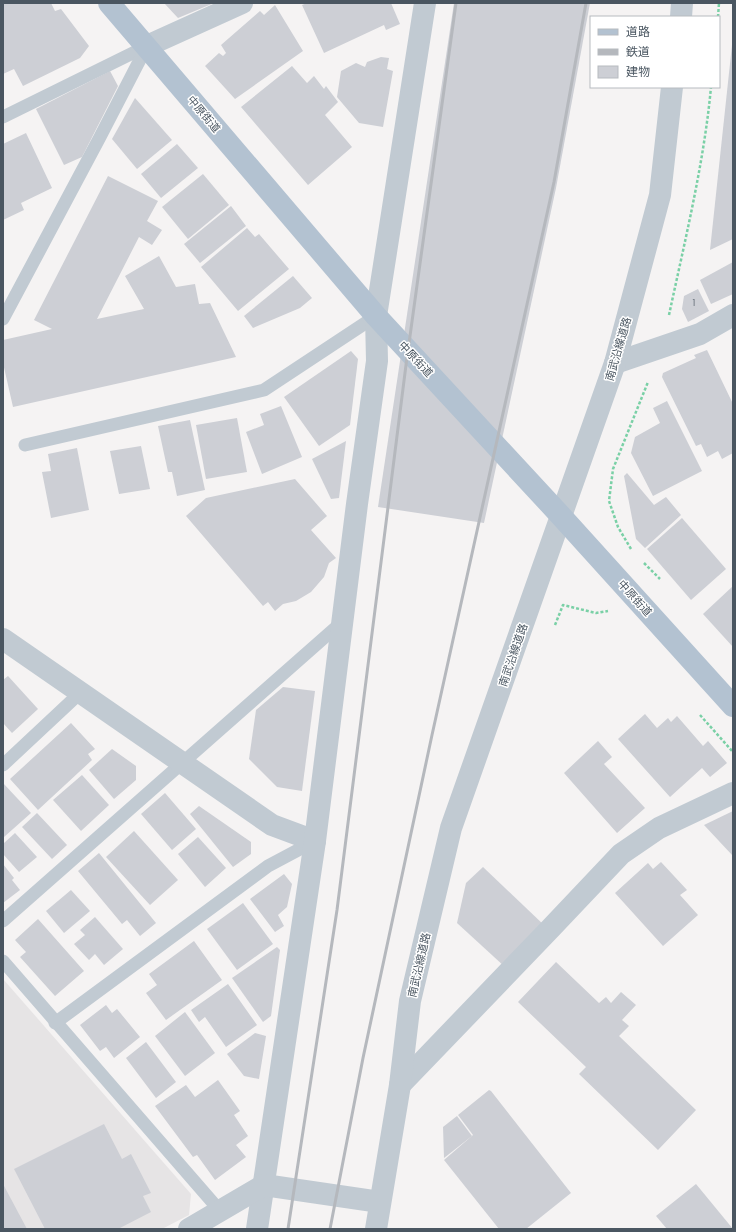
<svg xmlns="http://www.w3.org/2000/svg" width="736" height="1232" font-family="Poppins,'Noto Sans JP',sans-serif">
<rect width="100%" height="100%" fill="#f5f3f3"/>
<path fill="#e6e4e5" d="M 3,979 L 191,1194 L 189,1215 L 162,1229 L 3,1229 Z"/>
<g fill="#cdcfd5">
<path d="M 3,3 L 51,3 L 55,11 L 61,9 L 89,46 L 80,58 L 23,86 L 14,69 L 3,74 Z"/>
<path d="M 164,3 L 214,3 L 178,18 Z"/>
<path d="M 307,3 L 391,3 L 400,24 L 386,30 L 384,25 L 324,53 L 302,5 Z"/>
<path d="M 454,3 L 590,3 L 556,188 L 484,523 L 378,507 Z"/>
<path d="M 275,5 L 303,51 L 235,99 L 205,66 L 219,53 L 223,56 L 226,53 L 221,45 L 260,11 L 264,15 Z"/>
<path d="M 732,45 L 733,45 L 733,239 L 710,250 Z"/>
<path d="M 381,57 L 389,58 L 387,69 L 393,71 L 383,127 L 359,123 L 337,97 L 341,71 L 356,63 L 365,67 L 367,62 Z"/>
<path d="M 292,66 L 307,83 L 314,76 L 324,89 L 326,86 L 338,102 L 325,115 L 352,147 L 308,185 L 241,107 Z"/>
<path d="M 110,71 L 118,86 L 82,157 L 64,165 L 36,109 Z"/>
<path d="M 135,98 L 172,140 L 137,169 L 112,139 Z"/>
<path d="M 26,133 L 52,188 L 21,203 L 24,210 L 3,220 L 3,144 Z"/>
<path d="M 177,144 L 198,168 L 161,198 L 141,174 Z"/>
<path d="M 203,174 L 229,205 L 188,239 L 162,207 Z"/>
<path d="M 108,176 L 158,201 L 147,221 L 162,230 L 152,245 L 139,237 L 97,319 L 144,309 L 125,276 L 159,256 L 176,287 L 195,284 L 199,304 L 210,303 L 236,357 L 13,407 L 3,363 L 3,340 L 52,329 L 34,320 Z"/>
<path d="M 231,206 L 246,226 L 200,263 L 184,244 Z"/>
<path d="M 247,228 L 255,237 L 259,234 L 289,269 L 238,311 L 201,267 Z"/>
<path d="M 733,262 L 733,294 L 711,304 L 700,280 Z"/>
<path d="M 293,276 L 312,298 L 300,308 L 253,328 L 244,316 Z"/>
<path d="M 698,289 L 709,311 L 688,322 L 682,309 L 684,296 Z"/>
<path d="M 707,350 L 733,404 L 733,453 L 722,459 L 718,451 L 707,457 L 701,444 L 696,446 L 662,377 L 663,373 L 696,358 L 694,355 Z"/>
<path d="M 351,351 L 358,359 L 350,425 L 319,446 L 284,397 Z"/>
<path d="M 667,401 L 702,471 L 653,496 L 631,453 L 635,437 L 660,423 L 653,408 Z"/>
<path d="M 281,406 L 302,457 L 262,474 L 246,432 L 264,425 L 260,414 Z"/>
<path d="M 237,418 L 247,472 L 206,479 L 196,425 Z"/>
<path d="M 190,420 L 205,490 L 177,496 L 172,472 L 168,472 L 158,426 Z"/>
<path d="M 346,441 L 339,498 L 331,499 L 312,459 Z"/>
<path d="M 141,446 L 150,489 L 119,494 L 110,451 Z"/>
<path d="M 77,448 L 89,510 L 51,518 L 42,472 L 51,471 L 48,454 Z"/>
<path d="M 627,473 L 654,505 L 666,497 L 681,515 L 645,548 L 636,539 L 624,476 Z"/>
<path d="M 295,479 L 327,516 L 311,530 L 336,558 L 329,563 L 324,577 L 311,592 L 296,601 L 283,604 L 275,611 L 268,602 L 263,606 L 186,516 L 206,498 Z"/>
<path d="M 682,518 L 726,569 L 691,600 L 647,549 Z"/>
<path d="M 733,586 L 733,647 L 703,614 Z"/>
<path d="M 8,676 L 38,709 L 12,733 L 3,723 L 3,680 Z"/>
<path d="M 283,687 L 315,691 L 302,791 L 277,787 L 249,759 L 256,710 Z"/>
<path d="M 645,714 L 657,728 L 668,718 L 671,722 L 677,716 L 703,746 L 708,741 L 727,763 L 710,777 L 702,768 L 670,797 L 618,739 Z"/>
<path d="M 71,723 L 95,749 L 88,754 L 92,760 L 38,810 L 10,779 Z"/>
<path d="M 598,741 L 612,757 L 604,764 L 645,808 L 617,833 L 564,773 Z"/>
<path d="M 112,749 L 136,766 L 136,780 L 114,799 L 89,770 Z"/>
<path d="M 82,775 L 109,805 L 81,831 L 53,800 Z"/>
<path d="M 3,783 L 31,813 L 4,837 L 3,836 Z"/>
<path d="M 165,793 L 196,829 L 172,850 L 141,814 Z"/>
<path d="M 199,806 L 251,842 L 251,854 L 233,867 L 190,814 Z"/>
<path d="M 733,811 L 733,856 L 704,825 Z"/>
<path d="M 37,813 L 67,845 L 52,859 L 22,827 Z"/>
<path d="M 134,831 L 178,880 L 150,905 L 106,857 Z"/>
<path d="M 15,833 L 37,857 L 19,872 L 3,854 L 3,844 Z"/>
<path d="M 198,837 L 226,868 L 205,887 L 178,854 Z"/>
<path d="M 99,853 L 156,923 L 140,936 L 127,920 L 122,924 L 78,871 Z"/>
<path d="M 661,862 L 687,890 L 680,895 L 698,915 L 663,946 L 615,893 L 648,863 L 653,869 Z"/>
<path d="M 3,864 L 14,878 L 12,880 L 20,890 L 3,903 Z"/>
<path d="M 483,867 L 545,926 L 505,967 L 457,923 L 466,883 Z"/>
<path d="M 284,874 L 292,884 L 287,907 L 278,915 L 284,926 L 275,932 L 250,899 Z"/>
<path d="M 71,890 L 90,911 L 64,933 L 46,911 Z"/>
<path d="M 243,903 L 273,944 L 237,970 L 207,929 Z"/>
<path d="M 95,917 L 123,949 L 104,965 L 95,954 L 89,960 L 74,944 L 85,935 L 80,930 Z"/>
<path d="M 38,919 L 84,971 L 55,996 L 20,957 L 26,952 L 15,940 Z"/>
<path d="M 194,941 L 222,980 L 166,1020 L 146,993 L 157,985 L 149,974 Z"/>
<path d="M 277,947 L 280,950 L 271,1016 L 263,1022 L 232,978 Z"/>
<path d="M 556,962 L 599,1003 L 606,997 L 611,1003 L 621,992 L 636,1005 L 622,1020 L 629,1026 L 619,1036 L 696,1110 L 658,1150 L 579,1074 L 586,1067 L 518,1002 Z"/>
<path d="M 228,984 L 257,1025 L 226,1047 L 205,1017 L 199,1022 L 191,1010 Z"/>
<path d="M 106,1005 L 112,1013 L 117,1009 L 140,1037 L 114,1058 L 106,1047 L 100,1051 L 80,1025 Z"/>
<path d="M 185,1012 L 215,1053 L 185,1076 L 155,1036 Z"/>
<path d="M 255,1033 L 266,1036 L 259,1079 L 244,1076 L 227,1054 Z"/>
<path d="M 146,1042 L 176,1082 L 156,1098 L 126,1058 Z"/>
<path d="M 218,1080 L 240,1111 L 234,1115 L 248,1136 L 236,1145 L 246,1157 L 215,1180 L 197,1155 L 193,1157 L 155,1106 L 186,1085 L 195,1097 Z"/>
<path d="M 489,1090 L 491,1091 L 571,1193 L 526,1229 L 499,1229 L 444,1160 L 473,1135 L 458,1115 Z"/>
<path d="M 457,1116 L 472,1136 L 444,1158 L 443,1127 Z"/>
<path d="M 104,1124 L 122,1159 L 131,1154 L 151,1193 L 143,1196 L 151,1212 L 118,1229 L 45,1229 L 14,1169 Z"/>
<path d="M 3,1184 L 27,1229 L 3,1229 Z"/>
<path d="M 696,1184 L 733,1229 L 667,1229 L 656,1216 Z"/>
</g>
<g fill="none" stroke-linecap="round" stroke-linejoin="round">
<g stroke="#7ad0a6" stroke-width="2.5" stroke-dasharray="3 2" stroke-linecap="butt">
<path d="M 718,17 L 719,3"/>
<path d="M 669,315 C 685,240 704,163 711,87"/>
<path d="M 631,549 L 618,527 L 609,501 L 613,469 L 648,382"/>
<path d="M 644,563 L 660,579"/>
<path d="M 555,625 L 563,605 L 596,613 L 608,611"/>
<path d="M 700,715 L 733,752"/>
</g>
<g stroke="#c1cad2" stroke-width="13">
<path d="M 3,117 L 147,46"/>
<path d="M 3,319 L 100,137 L 147,46"/>
<path d="M 25,445 L 264,390 L 376,316"/>
<path d="M 3,765 L 80,693"/>
<path d="M 3,921 L 342,622"/>
<path d="M 3,961 L 221,1212"/>
<path d="M 55,1023 L 268,866 L 315,841"/>
</g>
<g stroke="#c1cad2" stroke-width="22">
<path d="M 147,46 L 242,3"/>
<path d="M 615,363 L 700,334 L 733,315"/>
<path d="M 3,639 L 272,825 L 315,841"/>
<path d="M 400,1085 L 550,929 L 621,854 L 659,828 L 733,793"/>
<path d="M 257,1229 L 315,841 L 357,504 L 377,361 L 376,316 L 425,3"/>
</g>
<g stroke="#c1cad2" stroke-width="22">
<path d="M 681,17 L 682,3"/>
<path d="M 189,1229 L 264,1185 L 380,1202"/>
<path d="M 376,1229 L 400,1085 L 410,1001 L 451,828 L 615,363 L 660,195 L 672,87"/>
</g>
<path stroke="#b3c2d1" stroke-width="22" d="M 109,3 L 376,316 L 561,516 L 733,706"/>
<g stroke="#b5b8bd" stroke-width="3">
<path d="M 288,1229 L 337,910 L 406,365 L 456,3"/>
<path d="M 330,1229 L 363,1058 L 432,735 L 554,182 L 586,3"/>
</g>
</g>
<g text-anchor="middle" dominant-baseline="central" stroke-width="3" stroke-linejoin="round" paint-order="stroke">
<g font-size="9" fill="#6b747e">
<text x="694" y="303">1</text>
</g>
<g font-size="11" fill="#4a5661" stroke="#fff">
<text transform="translate(204 114) rotate(50)">中原街道</text>
<text transform="translate(618 349) rotate(-74)">南武沿線道路</text>
<text transform="translate(416 359) rotate(47)">中原街道</text>
<text transform="translate(635 598) rotate(48)">中原街道</text>
<text transform="translate(513 655) rotate(-71)">南武沿線道路</text>
<text transform="translate(419 965) rotate(-77)">南武沿線道路</text>
</g>
</g>
<rect width="736" height="1232" fill="none" stroke="#4a5661" stroke-width="8"/>
<rect x="590" y="16" width="130" height="72" fill="#ffffff" stroke="#b7bbc0"/>
<rect x="598" y="29" width="20" height="6" fill="#b3c2d1" stroke="#b7bbc0"/>
<text x="626" y="36" font-size="12" fill="#4a5661">道路</text>
<rect x="598" y="49" width="20" height="6" fill="#b5b8bd" stroke="#b7bbc0"/>
<text x="626" y="56" font-size="12" fill="#4a5661">鉄道</text>
<rect x="598" y="66" width="20" height="12" fill="#cdcfd5" stroke="#b7bbc0"/>
<text x="626" y="76" font-size="12" fill="#4a5661">建物</text>
</svg>
